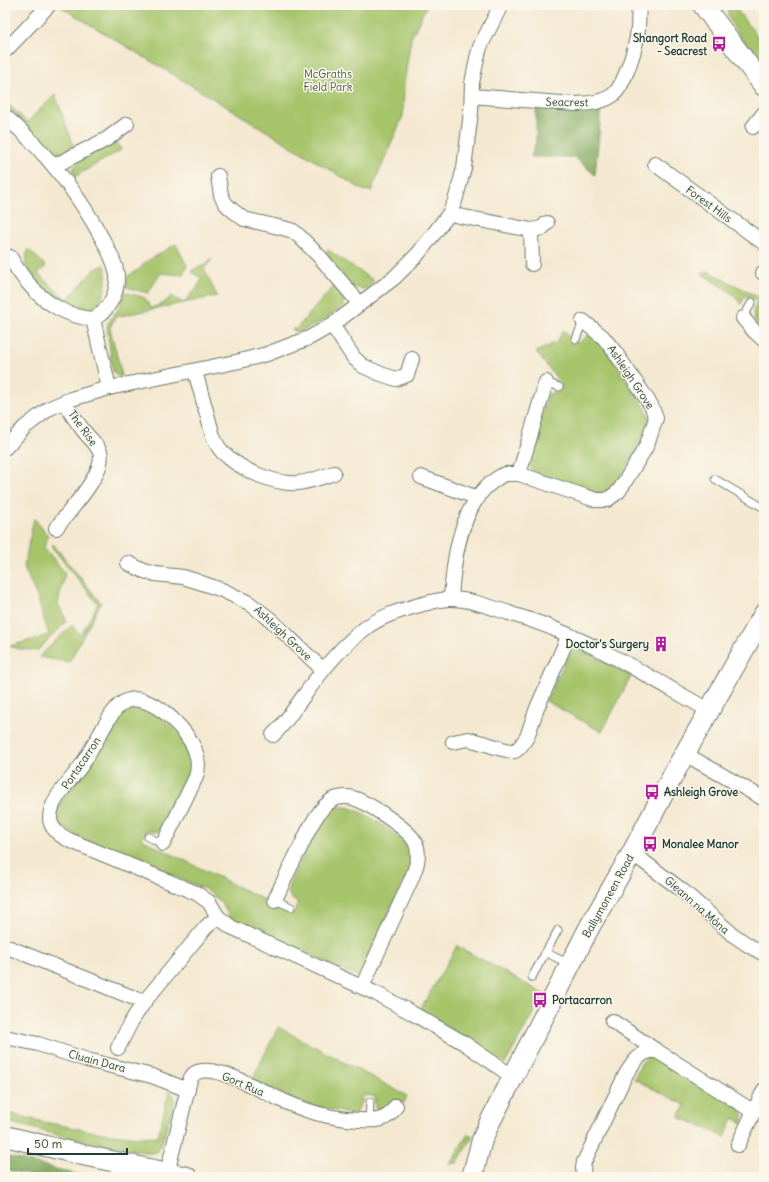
<svg xmlns="http://www.w3.org/2000/svg" width="769" height="1182" font-family="Delius,sans-serif">
<rect width="100%" height="100%" fill="#fbf7ec"/>
<filter id="ink" filterUnits="userSpaceOnUse"><feTurbulence type="fractalNoise" baseFrequency=".025" numOctaves="2"/><feDisplacementMap in="SourceGraphic" scale="8" xChannelSelector="R" yChannelSelector="G"/><feConvolveMatrix kernelMatrix="1 2 1 2 8 2 1 2 1" color-interpolation-filters="sRGB"/></filter>
<filter id="wash" filterUnits="userSpaceOnUse"><feTurbulence type="fractalNoise" baseFrequency=".012" numOctaves="4" result="noise"/><feDisplacementMap in="SourceGraphic" scale="16" xChannelSelector="R" yChannelSelector="G"/><feGaussianBlur stdDeviation="0.9" result="paint"/><feColorMatrix in="noise" values="0 0 0 0 0 0 0 0 0 0 0 0 0 0 0 0 0 1.4 0 .05"/><feComposite in="paint" operator="in"/></filter>
<g filter="url(#wash)">
<rect width="100%" height="100%" fill="#f4e8d0"/>
<g fill="#a6c46b" stroke="#628050">
<path d="M 63,5 L 427,5 L 411,38 L 404,84 L 403,116 L 371,191 L 363,190 L 232,110 L 61,7 Z"/>
<path d="M 730,5 L 733,5 L 764,45 L 764,56 L 759,60 C 751,50 727,24 728,11 C 728,9 729,7 730,5 Z"/>
<path d="M 55,95 L 75,149 L 63,155 L 53,150 L 28,127 L 5,106 L 5,101 L 27,122 Z"/>
<path d="M 118,143 L 121,150 L 74,177 C 65,161 106,147 118,143 Z"/>
<path d="M 176,244 L 187,266 L 182,275 L 161,273 L 148,293 L 126,287 L 128,276 L 141,268 L 144,263 Z"/>
<path d="M 28,249 L 46,266 L 38,274 L 67,300 L 95,269 L 105,265 C 108,280 106,292 98,305 C 95,309 93,312 89,313 C 70,306 30,290 26,267 C 25,261 27,255 28,249 Z"/>
<path d="M 328,250 L 374,281 L 367,288 L 362,289 L 353,287 L 325,255 Z"/>
<path d="M 212,259 L 204,269 L 217,296 L 115,317 L 110,328 L 122,376 C 118,377 116,376 113,372 L 107,327 L 108,323 L 119,308 L 125,292 L 145,298 L 151,308 L 164,303 L 172,296 L 183,303 L 197,288 L 202,278 L 193,273 L 192,270 L 205,265 Z"/>
<path d="M 708,271 L 764,300 L 764,334 C 754,320 750,318 757,301 L 746,295 L 741,304 L 732,293 L 702,274 Z"/>
<path d="M 334,286 L 344,300 L 343,306 L 323,321 L 297,333 L 292,329 L 296,329 Z"/>
<path d="M 563,330 C 568,335 574,346 581,341 C 585,339 586,336 590,334 L 602,344 L 646,409 L 649,418 L 646,433 L 615,487 L 604,493 L 600,494 L 532,471 L 528,462 L 548,395 L 553,392 L 559,393 L 562,385 L 536,352 L 557,342 Z"/>
<path d="M 34,518 L 48,536 L 44,547 L 65,573 L 58,604 L 67,621 L 37,651 L 15,648 L 10,646 L 49,635 L 37,597 L 24,567 Z"/>
<path d="M 53,544 L 101,603 L 69,662 L 39,657 L 72,625 L 77,632 L 81,634 L 98,604 L 52,547 Z"/>
<path d="M 575,649 L 587,653 L 631,676 L 602,732 L 546,701 L 568,656 Z"/>
<path d="M 127,705 L 138,705 L 150,709 L 165,720 L 182,736 L 190,751 L 194,768 L 164,829 L 155,832 L 148,830 L 141,839 L 293,914 L 298,903 C 287,897 286,891 291,879 L 324,816 C 330,811 335,807 343,807 C 358,806 404,837 410,851 C 412,857 411,863 410,869 L 358,977 L 230,918 L 221,902 L 205,889 L 83,839 C 73,834 56,828 57,813 C 57,810 59,807 60,804 L 113,721 Z"/>
<path d="M 457,946 L 544,994 L 505,1064 L 420,1010 Z"/>
<path d="M 278,1027 L 407,1096 L 404,1103 L 394,1099 L 387,1110 L 375,1108 L 375,1096 L 363,1095 L 362,1101 L 356,1113 L 353,1114 L 346,1113 L 304,1104 L 252,1080 Z"/>
<path d="M 656,1057 L 741,1109 L 743,1114 L 743,1123 L 733,1118 L 725,1137 L 679,1117 L 685,1105 L 634,1079 L 642,1062 L 646,1058 Z"/>
<path d="M 169,1091 L 173,1095 L 175,1100 L 161,1145 L 157,1152 L 150,1153 L 58,1135 L 5,1121 L 5,1112 L 39,1121 L 95,1132 L 138,1137 L 158,1136 Z"/>
<path d="M 468,1134 L 473,1136 L 457,1163 L 450,1164 Z"/>
</g>
<g fill="#84aa5f" stroke="#52744a">
<path d="M 600,106 L 600,124 L 595,175 L 574,157 L 531,157 L 536,141 L 536,107 Z"/>
<path d="M 5,1156 L 17,1159 L 87,1177 L 36,1177 L 5,1169 Z"/>
</g>
</g>
<g filter="url(#ink)">
<g fill="none" stroke-linecap="round" stroke-linejoin="round">
<g stroke="#6a796b" stroke-width="9">
<g id="lane">
<path d="M 743,318 L 752,302"/>
<path d="M 576,339 L 583,321"/>
<path d="M 546,382 L 559,387"/>
<path d="M 715,479 L 764,508"/>
<path d="M 148,837 L 163,844"/>
<path d="M 275,900 L 291,907"/>
<path d="M 545,952 L 569,964"/>
<path d="M 532,977 L 558,930"/>
<path d="M 369,1121 L 370,1102"/>
</g>
</g>
<g stroke="#6a796b" stroke-width="16">
<g id="street">
<path d="M 5,51 L 49,5"/>
<path d="M 472,96 L 574,104 C 587,104 602,103 613,95 C 624,86 635,50 637,36 C 639,26 638,15 639,5"/>
<path d="M 5,116 C 45,151 78,193 103,240 C 109,251 116,264 117,276 C 118,293 108,312 93,319 L 109,388"/>
<path d="M 753,127 L 764,113"/>
<path d="M 655,164 L 764,243"/>
<path d="M 54,166 L 107,139 L 127,124"/>
<path d="M 218,176 L 221,195 L 225,203 L 231,209 L 244,219 L 283,228 L 293,231 L 299,236 L 320,257 L 360,304"/>
<path d="M 449,214 L 531,230 L 542,228 L 547,223"/>
<path d="M 531,230 L 532,264"/>
<path d="M 10,257 C 15,266 21,275 28,283 C 43,302 68,317 93,319"/>
<path d="M 763,273 L 764,272"/>
<path d="M 743,318 L 754,331 L 764,340"/>
<path d="M 332,325 L 354,358 L 363,366 L 381,374 L 396,379 L 407,375 L 412,359"/>
<path d="M 195,371 L 213,436 C 216,444 220,451 227,456 C 243,471 277,485 298,483 C 310,482 322,477 334,473"/>
<path d="M 5,448 L 25,427 L 38,417 L 50,408 L 71,399 L 109,388 L 240,361 L 267,354 L 309,338 L 332,325 L 394,278 L 418,254 L 449,214 L 455,201 L 464,168 L 471,112 L 472,83 L 477,58 L 480,47 L 501,5"/>
<path d="M 519,474 L 546,382"/>
<path d="M 421,477 L 478,498"/>
<path d="M 56,528 C 68,512 107,472 100,452 C 97,444 88,437 83,430 C 76,421 70,412 64,402"/>
<path d="M 128,563 L 144,571 L 155,574 L 183,577 L 196,581 L 222,590 L 249,603 L 270,619 L 323,670"/>
<path d="M 451,599 C 453,563 459,515 486,487 C 492,482 498,476 506,474 C 510,474 515,474 519,474 L 596,500 L 607,500 L 619,491 L 646,447 L 649,439 L 656,418 L 651,405 L 615,352 L 603,337 L 583,321"/>
<path d="M 273,735 C 286,723 295,707 306,693 C 322,670 341,647 363,630 C 380,616 402,610 423,604 C 432,602 441,599 450,599 C 470,599 490,607 509,613 C 523,618 538,622 552,628 C 607,650 658,682 710,711"/>
<path d="M 453,742 L 468,739 L 483,743 L 502,749 L 511,751 L 515,751 L 520,747 L 527,737 L 537,708 L 569,635"/>
<path d="M 685,754 L 764,799"/>
<path d="M 163,844 L 196,777 C 202,758 193,742 180,727 C 172,718 161,708 149,703 C 122,690 111,714 100,734 C 94,744 89,754 83,763 C 73,779 50,798 50,818 C 50,828 60,836 69,840 L 196,893 L 209,902 L 218,917 L 231,927 L 377,994 L 412,1013 L 464,1043 L 513,1077"/>
<path d="M 632,853 L 683,891 L 732,934 L 748,945 L 764,954"/>
<path d="M 275,900 C 283,882 291,865 300,848 C 306,836 311,823 319,813 C 322,808 328,803 332,800 C 338,797 347,796 353,798 C 367,802 412,831 416,844 C 421,858 415,870 410,882 L 362,987"/>
<path d="M 5,946 L 144,1002"/>
<path d="M 612,1021 L 657,1051 L 754,1112"/>
<path d="M 5,1037 L 38,1044 L 87,1060 L 152,1076 L 188,1090"/>
<path d="M 118,1048 L 131,1022 L 144,1002 L 206,927 L 218,917"/>
<path d="M 738,1145 L 764,1090"/>
<path d="M 167,1173 L 190,1080 C 199,1054 260,1090 275,1097 C 285,1102 295,1106 306,1110 C 323,1116 342,1119 359,1120 C 376,1121 387,1122 396,1106"/>
<path d="M 584,1177 L 583,1168 L 584,1162 L 625,1076 C 632,1064 641,1049 657,1051"/>
</g>
</g>
<g stroke="#6a796b" stroke-width="22">
<g id="secondary">
<path d="M 703,5 L 764,86"/>
<path d="M 5,1136 L 83,1155 L 187,1177"/>
<path d="M 472,1177 L 482,1140 L 489,1124 L 590,926 L 632,853 L 679,764 L 764,614"/>
</g>
</g>
<use href="#lane" stroke="#fff" stroke-width="7"/>
<use href="#street" stroke="#fff" stroke-width="14"/>
<use href="#secondary" stroke="#fff" stroke-width="20"/>
</g>
</g>
<defs>
<g id="bus-bare" transform="scale(1.2)"><path d="M-5-6H5V4H4V6H2V4H-2V6H-4V4H-5ZM-3.5-4V0h7V-4ZM-3.5 1.2v1.5H-2V1.2ZM2 1.2v1.5H3.5V1.2Z" fill="#b5179e" stroke="#fbf7ec" stroke-width="2.5" paint-order="stroke"/></g>
<g id="building-bare" transform="scale(1.2)"><path d="M-4-6H4V6H1V3H-1V6H-4ZM-2.5-4.3h1.7v1.8h-1.7ZM.8-4.3h1.7v1.8H.8ZM-2.5-1h1.7V.8h-1.7ZM.8-1h1.7V.8H.8Z" fill="#b5179e" stroke="#fbf7ec" stroke-width="2.5" paint-order="stroke"/></g>
</defs>
<g fill-rule="evenodd">
<use href="#bus-bare" x="719" y="44"/>
<use href="#building-bare" x="661" y="644"/>
<use href="#bus-bare" x="652" y="792"/>
<use href="#bus-bare" x="650" y="844"/>
<use href="#bus-bare" x="540" y="1000"/>
</g>
<g text-anchor="middle" dominant-baseline="central" stroke-width="3" stroke-linejoin="round" paint-order="stroke">
<g font-size="11" font-weight="bold" fill="#1f3d34" stroke="#fbf7ec" text-anchor="start">
<text x="707" y="38" text-anchor="end">Shangort Road<tspan x="707" dy="13">- Seacrest</tspan></text>
<text x="649" y="644" text-anchor="end">Doctor's Surgery</text>
<text x="664" y="792">Ashleigh Grove</text>
<text x="662" y="844">Monalee Manor</text>
<text x="552" y="1000">Portacarron</text>
</g>
<g font-size="11" fill="#415f42" stroke="#fbf7ec">
<text x="328" y="74">McGraths<tspan x="328" dy="13">Field Park</tspan></text>
</g>
<g font-size="11" fill="#1f3d34" stroke="#fbf7ec">
<text transform="translate(567 102) rotate(1)">Seacrest</text>
<text transform="translate(709 204) rotate(36)">Forest Hills</text>
<text transform="translate(631 377) rotate(56)">Ashleigh Grove</text>
<text transform="translate(83 428) rotate(54)">The Rise</text>
<text transform="translate(283 633) rotate(43)">Ashleigh Grove</text>
<text transform="translate(81 763) rotate(-56)">Portacarron</text>
<text transform="translate(608 896) rotate(-61)">Ballymoneen Road</text>
<text transform="translate(697 905) rotate(41)">Gleann na Móna</text>
<text transform="translate(97 1061) rotate(15)">Cluain Dara</text>
<text transform="translate(243 1084) rotate(23)">Gort Rua</text>
</g>
</g>
<rect width="769" height="1182" fill="none" stroke="#fbf7ec" stroke-width="20"/>
<path d="M28 1148v6h99v-6" fill="none" stroke="#1f3d34" stroke-width="2"/>
<text x="34" y="1148" font-size="12" fill="#1f3d34" stroke="#fbf7ec" stroke-width="3" paint-order="stroke">50 m</text>
</svg>
